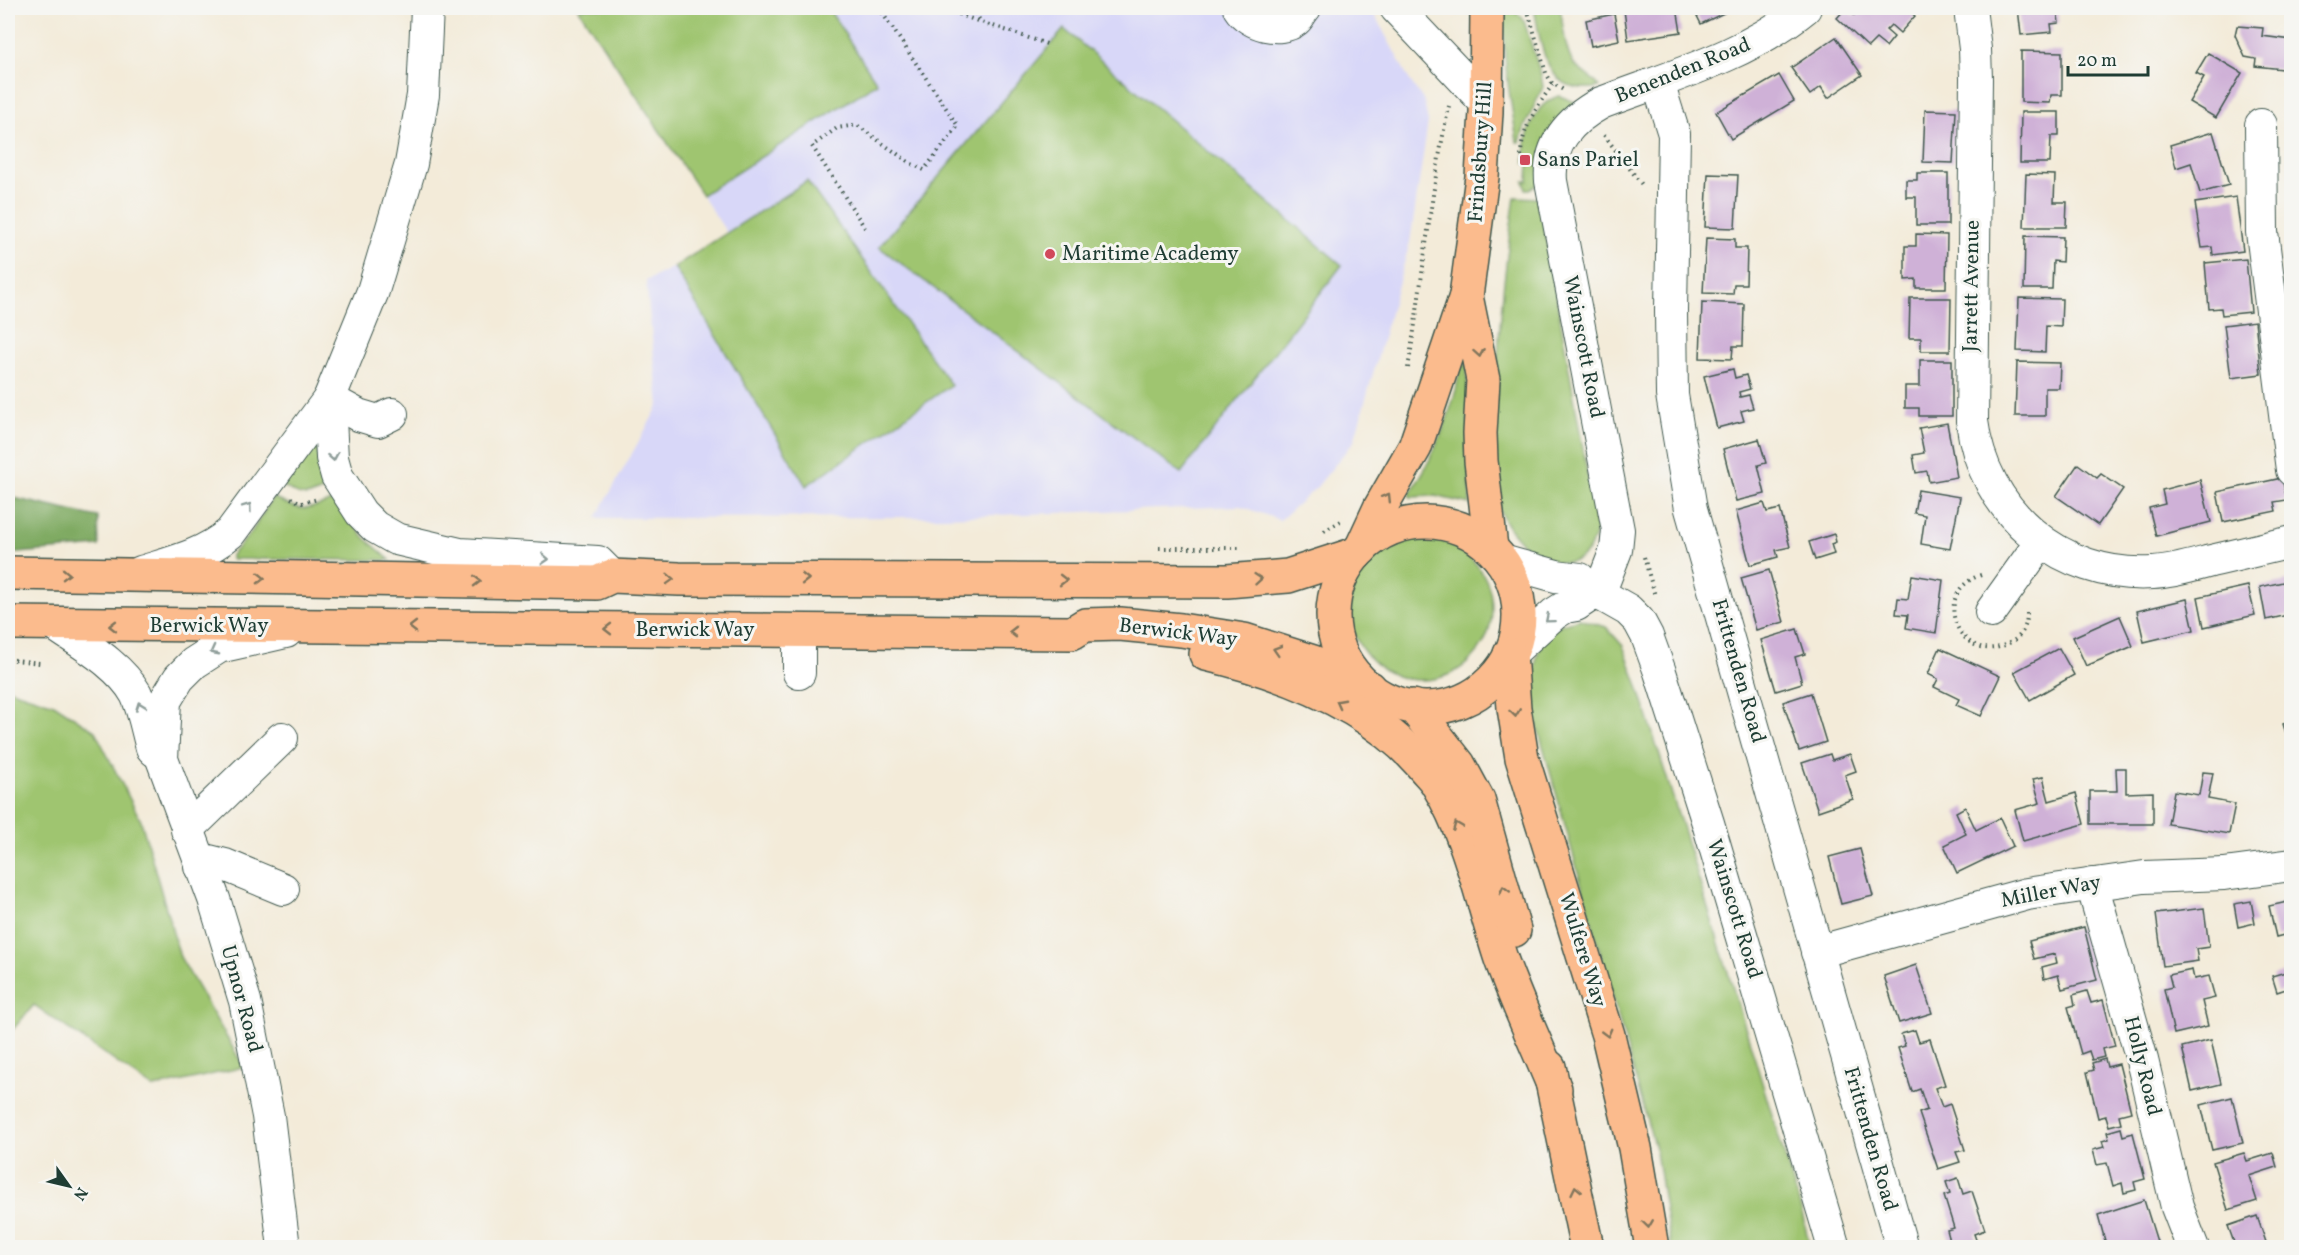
<svg xmlns="http://www.w3.org/2000/svg" width="2299" height="1255" font-family="Vollkorn,serif">
<rect width="100%" height="100%" fill="#f6f6f2"/>
<filter id="ink" filterUnits="userSpaceOnUse"><feTurbulence type="fractalNoise" baseFrequency=".0167" numOctaves="2"/><feDisplacementMap in="SourceGraphic" scale="12" xChannelSelector="R" yChannelSelector="G"/><feConvolveMatrix kernelMatrix="1 2 1 2 8 2 1 2 1" color-interpolation-filters="sRGB"/></filter>
<filter id="wash" filterUnits="userSpaceOnUse"><feTurbulence type="fractalNoise" baseFrequency=".008" numOctaves="4" result="noise"/><feDisplacementMap in="SourceGraphic" scale="24" xChannelSelector="R" yChannelSelector="G"/><feGaussianBlur stdDeviation="1.35" result="paint"/><feColorMatrix in="noise" values="0 0 0 0 0 0 0 0 0 0 0 0 0 0 0 0 0 1.4 0 .05"/><feComposite in="paint" operator="in"/></filter>
<g filter="url(#wash)">
<rect width="100%" height="100%" fill="#f3ebd9"/>
<path fill="#d8d7f8" d="M 578,8 L 1371,8 L 1409,79 L 1424,101 L 1428,122 L 1410,242 L 1354,441 L 1317,487 L 1280,520 L 1240,506 L 944,517 L 596,518 L 659,405 L 646,281 L 674,267 L 727,233 Z"/>
<g fill="#9fc570" stroke="#5f8152" stroke-width="1.5">
<path d="M 578,8 L 828,8 L 877,83 L 702,195 Z"/>
<path d="M 1534,8 L 1560,8 C 1563,23 1565,53 1574,64 C 1581,73 1595,78 1599,87 C 1545,97 1542,48 1534,8 Z"/>
<path d="M 1512,11 L 1521,16 L 1524,21 L 1541,75 L 1543,87 L 1525,126 L 1520,142 L 1517,142 C 1511,100 1501,55 1505,14 Z"/>
<path d="M 1064,29 L 1342,265 L 1181,473 L 879,247 Z"/>
<path d="M 1560,96 L 1579,104 L 1538,184 L 1531,189 L 1526,189 L 1524,181 L 1528,181 L 1529,163 L 1525,163 C 1524,138 1533,102 1560,96 Z"/>
<path d="M 807,181 L 951,385 L 806,486 L 674,267 Z"/>
<path d="M 1515,197 L 1539,198 L 1597,529 C 1593,543 1587,560 1570,562 C 1539,566 1509,536 1499,509 C 1490,485 1494,457 1495,432 C 1496,353 1503,275 1515,197 Z"/>
<path d="M 1464,364 L 1467,364 L 1470,504 L 1435,496 L 1411,497 L 1409,495 C 1430,464 1446,426 1456,390 C 1458,382 1458,370 1464,364 Z"/>
<path d="M 312,425 L 327,488 C 306,501 298,496 280,484 Z"/>
<path d="M 273,497 C 299,512 306,512 334,500 L 365,538 L 390,560 L 231,559 L 231,555 L 251,533 Z"/>
<circle cx="1421" cy="609" r="71"/>
<path d="M 1580,619 L 1606,627 L 1623,646 L 1637,683 L 1743,1020 L 1802,1213 L 1810,1247 L 1671,1247 L 1656,1152 L 1534,714 C 1535,683 1528,640 1562,624 C 1567,622 1575,621 1580,619 Z"/>
<path d="M 8,689 L 54,704 L 95,731 L 141,821 L 180,957 L 244,1067 L 153,1088 L 34,1005 L 8,1035 Z"/>
</g>
<path fill="#7faa62" stroke="#4f744b" stroke-width="1.5" d="M 8,494 L 14,498 L 98,517 L 99,546 L 8,554 Z"/>
<g id="blocks">
<g fill="#cfb1d7">
<path d="M 1643,8 L 1677,8 L 1681,32 L 1628,40 L 1624,10 Z"/>
<path d="M 1693,8 L 1734,8 L 1701,24 Z"/>
<path d="M 1846,8 L 1854,15 L 1861,8 L 1906,8 L 1915,16 L 1900,33 L 1891,25 L 1886,30 L 1894,37 L 1886,47 L 1876,39 L 1868,47 L 1837,18 Z"/>
<path d="M 2018,8 L 2057,8 L 2059,23 L 2051,24 L 2052,32 L 2021,35 Z"/>
<path d="M 1614,14 L 1619,40 L 1591,46 L 1586,20 Z"/>
<path d="M 2237,26 L 2263,28 L 2262,36 L 2292,40 L 2292,70 L 2255,66 L 2256,59 L 2245,57 L 2235,35 Z"/>
<path d="M 1836,37 L 1862,75 L 1828,98 L 1821,87 L 1810,95 L 1791,68 Z"/>
<path d="M 2021,51 L 2062,52 L 2062,95 L 2051,95 L 2050,103 L 2021,102 Z"/>
<path d="M 2208,53 L 2242,73 L 2216,118 L 2189,102 L 2204,77 L 2196,73 Z"/>
<path d="M 1779,75 L 1794,101 L 1731,139 L 1716,112 Z"/>
<path d="M 1925,110 L 1956,111 L 1953,163 L 1923,162 Z"/>
<path d="M 2021,112 L 2059,112 L 2059,136 L 2051,136 L 2050,163 L 2020,163 Z"/>
<path d="M 2213,132 L 2229,185 L 2200,193 L 2191,163 L 2176,168 L 2170,145 Z"/>
<path d="M 1917,173 L 1948,173 L 1948,225 L 1916,225 L 1916,197 L 1906,197 L 1906,180 L 1917,180 Z"/>
<path d="M 1708,174 L 1738,175 L 1735,228 L 1705,227 Z"/>
<path d="M 2026,174 L 2055,175 L 2054,202 L 2067,202 L 2066,227 L 2024,227 Z"/>
<path d="M 2236,197 L 2243,251 L 2213,255 L 2212,247 L 2202,248 L 2195,203 Z"/>
<path d="M 1916,234 L 1947,235 L 1946,288 L 1916,288 L 1916,279 L 1905,280 L 1905,246 L 1916,246 Z"/>
<path d="M 2025,236 L 2063,237 L 2062,262 L 2053,261 L 2052,289 L 2024,289 Z"/>
<path d="M 1706,238 L 1735,239 L 1735,248 L 1747,248 L 1746,284 L 1734,284 L 1733,294 L 1703,293 Z"/>
<path d="M 2246,259 L 2251,312 L 2222,315 L 2221,308 L 2209,309 L 2205,263 Z"/>
<path d="M 1910,298 L 1951,298 L 1950,351 L 1921,351 L 1921,338 L 1909,338 Z"/>
<path d="M 2019,298 L 2062,299 L 2061,327 L 2046,326 L 2045,352 L 2017,351 Z"/>
<path d="M 1702,302 L 1744,304 L 1743,346 L 1733,346 L 1732,359 L 1700,358 Z"/>
<path d="M 2255,321 L 2261,374 L 2231,378 L 2224,325 Z"/>
<path d="M 1920,360 L 1952,360 L 1952,416 L 1919,416 L 1919,408 L 1905,408 L 1905,386 L 1920,386 Z"/>
<path d="M 2017,362 L 2060,363 L 2059,388 L 2045,388 L 2045,416 L 2015,416 Z"/>
<path d="M 1733,369 L 1735,378 L 1746,375 L 1750,389 L 1739,392 L 1740,397 L 1749,395 L 1753,408 L 1741,411 L 1744,421 L 1717,428 L 1704,376 Z"/>
<path d="M 1947,423 L 1957,477 L 1929,482 L 1927,471 L 1916,473 L 1913,455 L 1924,453 L 1919,428 Z"/>
<path d="M 1759,439 L 1766,463 L 1758,465 L 1765,494 L 1736,501 L 1723,449 Z"/>
<path d="M 2078,464 L 2097,478 L 2101,474 L 2123,489 L 2098,525 L 2056,496 Z"/>
<path d="M 2282,478 L 2287,500 L 2274,502 L 2276,511 L 2223,522 L 2217,492 Z"/>
<path d="M 2200,480 L 2211,522 L 2156,536 L 2149,508 L 2165,504 L 2162,490 Z"/>
<path d="M 1918,490 L 1960,497 L 1950,549 L 1921,544 L 1925,515 L 1914,513 Z"/>
<path d="M 1764,503 L 1767,512 L 1780,509 L 1790,547 L 1776,550 L 1778,557 L 1750,565 L 1736,511 Z"/>
<path d="M 1834,534 L 1836,542 L 1831,544 L 1834,554 L 1815,560 L 1809,542 Z"/>
<path d="M 1769,570 L 1784,622 L 1756,630 L 1741,578 Z"/>
<path d="M 1912,575 L 1943,580 L 1936,633 L 1906,628 L 1908,615 L 1896,614 L 1898,598 L 1908,599 Z"/>
<path d="M 2292,580 L 2292,614 L 2266,620 L 2260,587 Z"/>
<path d="M 2248,586 L 2255,615 L 2204,627 L 2198,597 Z"/>
<path d="M 2187,599 L 2194,630 L 2144,642 L 2137,611 Z"/>
<path d="M 2120,616 L 2133,646 L 2086,666 L 2073,637 Z"/>
<path d="M 1797,629 L 1805,654 L 1795,657 L 1802,683 L 1776,691 L 1761,640 Z"/>
<path d="M 1940,648 L 2000,676 L 1981,716 L 1956,705 L 1959,699 L 1934,687 L 1938,679 L 1928,674 Z"/>
<path d="M 2059,648 L 2074,675 L 2030,700 L 2014,672 Z"/>
<path d="M 1811,693 L 1826,742 L 1799,751 L 1783,702 Z"/>
<path d="M 2292,721 L 2292,749 L 2291,749 L 2283,724 Z"/>
<path d="M 1830,754 L 1832,760 L 1850,754 L 1856,771 L 1845,775 L 1853,799 L 1818,811 L 1802,763 Z"/>
<path d="M 2116,768 L 2126,768 L 2126,793 L 2153,792 L 2153,824 L 2090,824 L 2090,791 L 2117,791 Z"/>
<path d="M 2203,772 L 2213,773 L 2208,799 L 2235,804 L 2229,834 L 2168,824 L 2174,791 L 2199,795 Z"/>
<path d="M 2043,777 L 2049,801 L 2076,793 L 2084,824 L 2023,841 L 2015,810 L 2040,803 L 2033,779 Z"/>
<path d="M 1965,807 L 1976,830 L 2000,818 L 2013,846 L 1957,873 L 1944,845 L 1966,834 L 1956,812 Z"/>
<path d="M 1860,849 L 1873,896 L 1841,904 L 1829,857 Z"/>
<path d="M 2251,901 L 2255,923 L 2238,927 L 2234,904 Z"/>
<path d="M 2292,901 L 2292,933 L 2276,937 L 2269,906 Z"/>
<path d="M 2204,908 L 2209,947 L 2196,949 L 2198,961 L 2163,966 L 2156,914 Z"/>
<path d="M 2084,927 L 2097,980 L 2062,989 L 2058,975 L 2044,979 L 2042,967 L 2057,963 L 2055,954 L 2034,959 L 2029,941 Z"/>
<path d="M 1916,965 L 1932,1013 L 1899,1023 L 1884,976 Z"/>
<path d="M 2192,970 L 2194,979 L 2209,976 L 2215,998 L 2202,1001 L 2208,1026 L 2174,1034 L 2164,989 L 2172,987 L 2169,975 Z"/>
<path d="M 2292,970 L 2292,987 L 2277,992 L 2272,976 Z"/>
<path d="M 2087,991 L 2091,1003 L 2103,1000 L 2115,1046 L 2102,1049 L 2104,1057 L 2092,1060 L 2089,1051 L 2081,1054 L 2068,1007 L 2075,1005 L 2073,995 Z"/>
<path d="M 1915,1030 L 1919,1042 L 1930,1039 L 1945,1085 L 1935,1088 L 1942,1107 L 1950,1104 L 1965,1150 L 1956,1152 L 1960,1162 L 1938,1169 L 1919,1113 L 1927,1110 L 1920,1089 L 1912,1092 L 1898,1048 L 1905,1046 L 1901,1034 Z"/>
<path d="M 2211,1040 L 2221,1084 L 2192,1091 L 2182,1047 Z"/>
<path d="M 2105,1059 L 2107,1067 L 2119,1064 L 2131,1112 L 2119,1115 L 2121,1123 L 2109,1126 L 2106,1116 L 2098,1118 L 2087,1072 L 2094,1070 L 2092,1063 Z"/>
<path d="M 2232,1097 L 2243,1143 L 2212,1150 L 2201,1105 Z"/>
<path d="M 2121,1128 L 2123,1136 L 2133,1133 L 2145,1179 L 2134,1182 L 2136,1190 L 2124,1193 L 2122,1183 L 2113,1186 L 2107,1163 L 2097,1165 L 2093,1150 L 2104,1147 L 2102,1141 L 2109,1139 L 2107,1132 Z"/>
<path d="M 2244,1153 L 2247,1161 L 2273,1153 L 2277,1167 L 2249,1176 L 2257,1201 L 2228,1210 L 2213,1162 Z"/>
<path d="M 1958,1178 L 1963,1194 L 1972,1191 L 1985,1230 L 1974,1234 L 1979,1248 L 1952,1248 L 1947,1230 L 1954,1228 L 1944,1196 L 1950,1194 L 1946,1182 Z"/>
<path d="M 2144,1200 L 2159,1248 L 2126,1248 L 2125,1243 L 2107,1248 L 2098,1215 Z"/>
<path d="M 2257,1216 L 2268,1248 L 2236,1248 L 2228,1226 Z"/>
</g>
</g>
</g>
<g filter="url(#ink)">
<use href="#blocks" fill-opacity="0" stroke="#3f574d" stroke-width="1.5"/>
<g fill="none" stroke-linecap="round" stroke-linejoin="round">
<g stroke="#3f574d" stroke-width="34">
<g id="minor">
<path d="M 1239,8 C 1249,24 1280,33 1296,20 C 1299,17 1302,11 1305,8"/>
<path d="M 1396,8 L 1486,103"/>
<path d="M 1970,8 L 1975,49 L 1976,79 L 1972,421 C 1983,511 2060,579 2153,573 C 2172,572 2192,566 2211,561 C 2238,555 2265,548 2292,542"/>
<path d="M 1658,83 L 1674,134 L 1671,311 L 1672,395 L 1691,509 L 1902,1248"/>
<path d="M 2261,125 L 2262,232 L 2292,470"/>
<path d="M 329,399 L 332,458 L 337,476 L 361,513 L 375,527 L 396,539 L 460,554 L 598,562 L 612,576"/>
<path d="M 329,399 L 358,415 L 378,421 L 392,414"/>
<path d="M 1502,561 L 1556,576 L 1580,579 L 1594,593 L 1605,597 L 1628,610 L 1639,621 L 1647,636 L 1660,672 L 1708,823 L 1834,1248"/>
<path d="M 141,572 C 173,562 204,555 230,533 L 329,399 L 373,291 L 411,164 L 423,95 L 427,8"/>
<path d="M 1599,594 L 1616,550 L 1618,530 L 1551,181 C 1548,143 1570,120 1601,103 C 1672,76 1746,56 1805,8"/>
<path d="M 1991,612 L 2041,542"/>
<path d="M 55,625 C 82,644 119,664 136,694 C 144,711 147,730 152,748 L 155,751"/>
<path d="M 1510,654 L 1554,614 L 1565,607 L 1576,605 L 1594,593"/>
<path d="M 799,673 L 799,630"/>
<path d="M 187,830 L 282,738"/>
<path d="M 201,867 L 209,861 L 225,865 L 283,889"/>
<path d="M 2092,884 L 2142,1060 L 2177,1207 L 2193,1248"/>
<path d="M 1817,952 L 2027,894 L 2144,877 L 2224,874 L 2292,865"/>
<path d="M 284,1248 L 268,1116 L 245,1001 L 214,899 L 162,759 L 165,701 L 179,678 L 194,663 L 219,647 L 286,632"/>
</g>
</g>
<g stroke="#3f574d" stroke-width="36">
<g id="major">
<path d="M 1466,296 L 1483,380 L 1480,433 L 1481,461 L 1491,548"/>
<circle cx="1426" cy="615" r="93"/>
<path d="M 1361,549 L 1380,508 L 1415,447 L 1466,296 L 1482,177 L 1486,112 L 1487,8"/>
<path d="M 8,573 L 597,583 L 612,576 L 679,579 L 1227,581 L 1288,576 L 1356,554"/>
<path d="M 8,623 L 1072,633 L 1085,625 L 1120,624 L 1181,630 L 1244,640 L 1313,662 L 1370,688"/>
<path d="M 1206,654 C 1283,672 1367,703 1421,764 C 1426,771 1434,777 1438,785 C 1470,837 1482,902 1501,959 C 1517,1003 1537,1046 1555,1089"/>
<path d="M 1510,654 L 1514,708 L 1522,758 L 1608,1035 L 1635,1148 L 1652,1248"/>
<path d="M 1413,706 L 1459,765 L 1478,800 L 1514,930"/>
<path d="M 1549,1067 L 1587,1248"/>
</g>
</g>
<g stroke="#3f574d" stroke-width="4" stroke-dasharray="1.5 4.5" stroke-linecap="butt">
<path d="M 942,8 L 980,22"/>
<path d="M 972,8 L 981,22 L 1050,45"/>
<path d="M 1527,8 L 1546,73 L 1552,83 L 1565,91"/>
<path d="M 1604,135 L 1643,186"/>
<path d="M 1521,156 C 1521,129 1538,105 1553,84"/>
<path d="M 865,228 L 812,146 L 837,128 L 857,125 L 910,163 L 924,170 L 958,126 L 879,8"/>
<path d="M 1408,368 C 1423,281 1430,193 1449,106"/>
<path d="M 291,498 L 302,503 L 318,499"/>
<path d="M 1324,531 L 1341,521"/>
<path d="M 1159,548 L 1242,548"/>
<path d="M 1644,557 L 1655,596"/>
<path d="M 1981,575 C 1927,593 1961,669 2009,643 C 2022,637 2027,626 2027,613"/>
<path d="M 8,659 L 40,663"/>
</g>
<use href="#minor" stroke="#fff" stroke-width="32"/>
<use href="#major" stroke="#fbbb8d" stroke-width="33"/>
</g>
<defs><path id="oneway-chevron" d="M-2-3.5L2.5 0L-2 3.5" fill="none" stroke-width="1.6" stroke-linecap="round" stroke-linejoin="round" transform="scale(1.5)"/></defs>
<g stroke="#82765c">
<use href="#oneway-chevron" transform="translate(1479 353) rotate(80)"/>
<use href="#oneway-chevron" transform="translate(1387 497) rotate(-58)"/>
<use href="#oneway-chevron" transform="translate(66 574) rotate(1)"/>
<use href="#oneway-chevron" transform="translate(261 578) rotate(1)"/>
<use href="#oneway-chevron" transform="translate(670 579) rotate(2)"/>
<use href="#oneway-chevron" transform="translate(805 579)"/>
<use href="#oneway-chevron" transform="translate(1258 579) rotate(-5)"/>
<use href="#oneway-chevron" transform="translate(1063 580)"/>
<use href="#oneway-chevron" transform="translate(477 581) rotate(1)"/>
<use href="#oneway-chevron" transform="translate(113 626) rotate(-180)"/>
<use href="#oneway-chevron" transform="translate(413 627) rotate(-180)"/>
<use href="#oneway-chevron" transform="translate(608 629) rotate(-180)"/>
<use href="#oneway-chevron" transform="translate(1013 632) rotate(-180)"/>
<use href="#oneway-chevron" transform="translate(1277 650) rotate(-163)"/>
<use href="#oneway-chevron" transform="translate(1340 703) rotate(-152)"/>
<use href="#oneway-chevron" transform="translate(1515 713) rotate(82)"/>
<use href="#oneway-chevron" transform="translate(1457 826) rotate(-112)"/>
<use href="#oneway-chevron" transform="translate(1504 890) rotate(-105)"/>
<use href="#oneway-chevron" transform="translate(1607 1033) rotate(75)"/>
<use href="#oneway-chevron" transform="translate(1576 1190) rotate(-102)"/>
<use href="#oneway-chevron" transform="translate(1648 1224) rotate(82)"/>
</g>
<g stroke="#8f9e9a">
<use href="#oneway-chevron" transform="translate(333 457) rotate(80)"/>
<use href="#oneway-chevron" transform="translate(248 507) rotate(-54)"/>
<use href="#oneway-chevron" transform="translate(545 559) rotate(3)"/>
<use href="#oneway-chevron" transform="translate(1549 619) rotate(140)"/>
<use href="#oneway-chevron" transform="translate(214 651) rotate(152)"/>
<use href="#oneway-chevron" transform="translate(140 706) rotate(-110)"/>
</g>
</g>
<g fill="#d1495b" stroke="#f6f6f2" stroke-width="2">
<rect x="1519" y="154" width="12" height="12" rx="3"/>
<circle cx="1050" cy="254" r="6"/>
</g>
<g text-anchor="middle" dominant-baseline="central" stroke-width="6" stroke-linejoin="round" paint-order="stroke">
<g font-size="21" fill="#1f3d34" stroke="#f6f6f2">
<text transform="translate(1683 71) rotate(-22)">Benenden Road</text>
<text transform="translate(1481 152) rotate(-86)">Frindsbury Hill</text>
<text transform="translate(1972 286) rotate(-89)">Jarrett Avenue</text>
<text transform="translate(1583 347) rotate(79)">Wainscott Road</text>
<text x="209" y="626">Berwick Way</text>
<text x="695" y="630">Berwick Way</text>
<text transform="translate(1178 633) rotate(7)">Berwick Way</text>
<text transform="translate(1738 671) rotate(74)">Frittenden Road</text>
<text transform="translate(2051 892) rotate(-11)">Miller Way</text>
<text transform="translate(1734 909) rotate(73)">Wainscott Road</text>
<text transform="translate(1582 950) rotate(73)">Wulfere Way</text>
<text transform="translate(241 999) rotate(75)">Upnor Road</text>
<text transform="translate(2142 1066) rotate(76)">Holly Road</text>
<text transform="translate(1870 1139) rotate(74)">Frittenden Road</text>
</g>
<g font-size="21" fill="#1f3d34" stroke="#f6f6f2" text-anchor="start">
<text x="1537" y="160">Sans Pariel</text>
<text x="1062" y="254">Maritime Academy</text>
</g>
</g>
<rect width="2299" height="1255" fill="none" stroke="#f6f6f2" stroke-width="30"/>
<g transform="translate(69 1186) rotate(124)" stroke="#f6f6f2" stroke-width="4.5" paint-order="stroke">
<path d="M0-4.5L10 22L0 15L-10 22Z" fill="#1f3d34"/>
<text y="-9" font-size="16" font-weight="bold" text-anchor="middle" fill="#1f3d34">N</text>
</g>
<path d="M2068 66v9h80v-9" fill="none" stroke="#1f3d34" stroke-width="3"/>
<text x="2077" y="66" font-size="18" fill="#1f3d34" stroke="#f6f6f2" stroke-width="4.5" paint-order="stroke">20 m</text>
</svg>
